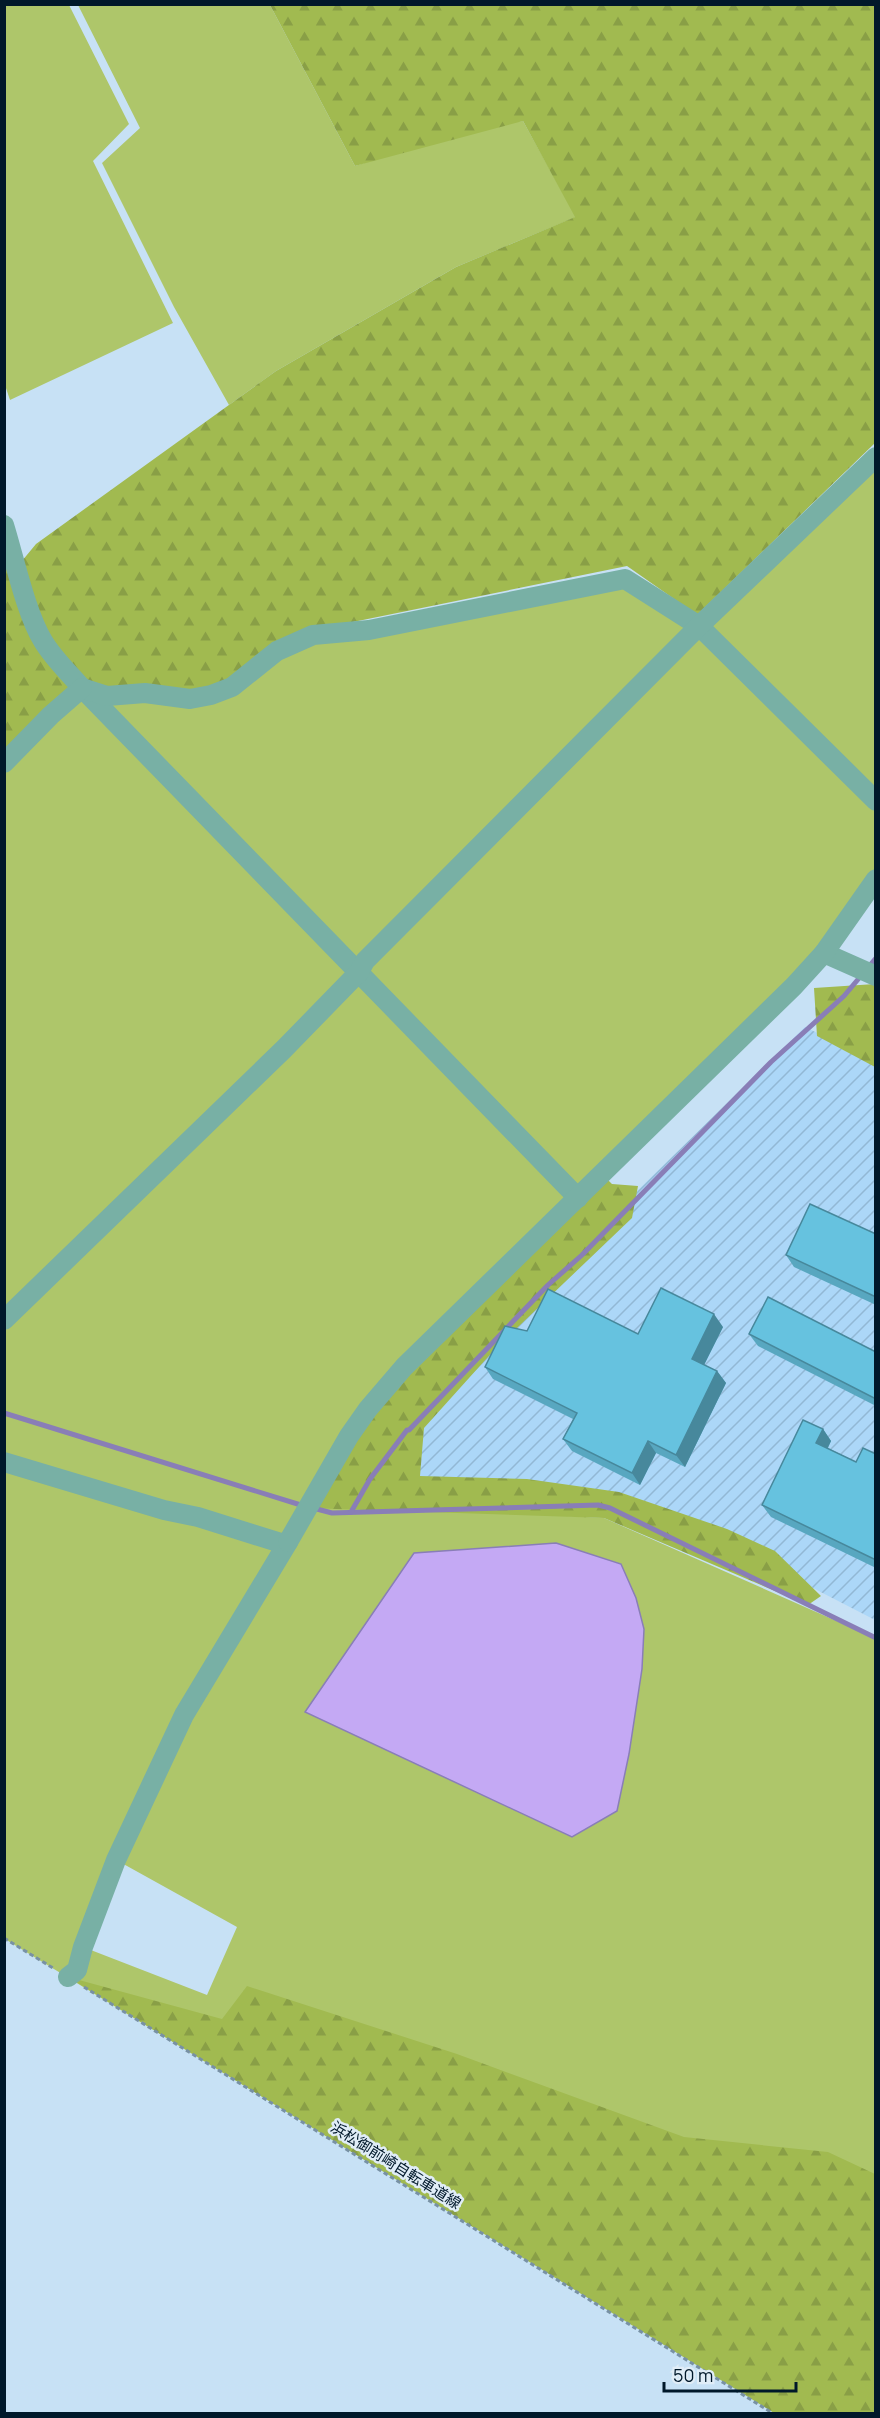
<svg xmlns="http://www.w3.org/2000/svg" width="880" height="2418" font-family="Manrope,'Noto Sans JP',sans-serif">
<defs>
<pattern id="industrial-furrows" width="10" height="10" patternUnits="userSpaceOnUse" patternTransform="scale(1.5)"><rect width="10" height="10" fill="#acd7f8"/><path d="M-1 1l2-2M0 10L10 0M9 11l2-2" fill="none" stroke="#92b8d5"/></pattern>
<pattern id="forest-firs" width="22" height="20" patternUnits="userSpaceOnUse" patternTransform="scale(1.5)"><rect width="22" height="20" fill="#a1ba50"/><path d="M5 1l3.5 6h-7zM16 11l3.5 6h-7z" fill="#899f46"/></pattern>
</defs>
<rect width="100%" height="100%" fill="#c7e1f5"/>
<path fill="url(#industrial-furrows)" d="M 805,1027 L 875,1061 L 875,1620 L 642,1500 L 354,1498 L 460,1364 Z"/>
<g fill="#aec66a" fill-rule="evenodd">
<path d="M 4,5 L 69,5 L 129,124 L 93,161 L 173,323 L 10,400 L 4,382 Z"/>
<path d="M 78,5 L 270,5 L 355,166 L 474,127 L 523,121 L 576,217 L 456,267 L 276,371 L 229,405 L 174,307 L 102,163 L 140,128 Z"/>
<path d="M 875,450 L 875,878 L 824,953 L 384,1390 L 313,1502 L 604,1518 L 875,1638 L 875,2413 L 778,2413 L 5,1939 L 4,763 L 51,715 L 90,695 L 313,635 L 625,579 L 699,625 ZM 118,1861 L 237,1927 L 207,1995 L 83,1947 Z"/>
</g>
<g fill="url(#forest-firs)">
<path d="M 270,5 L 875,5 L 875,443 L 697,615 L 627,566 L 299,633 L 244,678 L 190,699 L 82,688 L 5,765 L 4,525 L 17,567 L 36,544 L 276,371 L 456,267 L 575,217 L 523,121 L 355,166 Z"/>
<path d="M 875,984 L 875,1067 L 817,1036 L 814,988 Z"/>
<path d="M 602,1174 L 612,1184 L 638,1186 L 632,1218 L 496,1348 L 424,1428 L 420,1476 L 527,1479 L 619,1492 L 727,1529 L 775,1551 L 821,1596 L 808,1605 L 604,1518 L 306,1508 L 368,1409 Z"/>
<path d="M 68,1977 L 222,2019 L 247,1986 L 457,2054 L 684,2137 L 828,2152 L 875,2174 L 875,2413 L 774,2413 Z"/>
</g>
<path fill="#c4a9f4" stroke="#897eb7" stroke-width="1.5" d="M 556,1543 L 621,1564 L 636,1598 L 644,1629 L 642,1669 L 629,1754 L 617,1811 L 572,1837 L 305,1712 L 414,1553 Z"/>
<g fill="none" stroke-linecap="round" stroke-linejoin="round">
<g stroke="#897eb7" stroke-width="5">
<path d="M 4,1413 L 304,1506"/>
<path d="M 313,1508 L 332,1513 L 598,1505 L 610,1508 L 876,1638"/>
<path d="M 351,1512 L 370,1479 L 407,1430 L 409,1430 L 548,1285 L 582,1255 L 771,1062 L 844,996 L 876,958"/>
</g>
<g stroke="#7891a4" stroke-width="3" stroke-dasharray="4.5 3" stroke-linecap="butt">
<path d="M 4,1938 L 53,1968"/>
<path d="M 84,1987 L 774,2414"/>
</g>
<g stroke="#78b0a5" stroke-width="20">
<path d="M 4,525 C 14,557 26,614 43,641 C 53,658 69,673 82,688 L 578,1198"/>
<path d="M 82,688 L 107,696 L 145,693 L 190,699 L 211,695 L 232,687 L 277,651 L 313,635 L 369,630 L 625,579 L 699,626 L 876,801"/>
<path d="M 4,763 L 51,715 L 82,688"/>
<path d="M 824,953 L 876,976"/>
<path d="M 4,1320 L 284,1049 L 359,972 L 365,961 L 699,626 L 876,457"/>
<path d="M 4,1462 L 164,1510 L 198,1517 L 252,1534 L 281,1543 L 288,1542 L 184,1715 L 116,1860 L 83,1947 L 77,1970 L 68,1977"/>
<path d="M 288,1542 L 349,1436 L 368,1409 L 404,1367 L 794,986 L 824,953 L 876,879"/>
</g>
</g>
<g fill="#58a7c0">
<path d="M 876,1234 L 876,1305 L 794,1267 L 786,1255 Z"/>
<path d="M 723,1327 L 704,1365 L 717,1371 L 726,1383 L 685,1467 L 656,1453 L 640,1485 L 572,1451 L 563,1439 L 573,1419 L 493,1379 L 485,1367 L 527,1331 L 638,1334 Z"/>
<path d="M 749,1334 L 876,1352 L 876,1406 L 758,1346 Z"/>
<path d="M 823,1429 L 831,1441 L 828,1448 L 856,1462 L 876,1454 L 876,1568 L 771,1517 L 762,1505 Z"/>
</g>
<g fill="#47889c">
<path d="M 714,1314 L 723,1327 L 701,1371 L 692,1359 Z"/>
<path d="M 717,1371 L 726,1383 L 685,1467 L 676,1455 Z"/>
<path d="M 823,1429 L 831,1441 L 824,1455 L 816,1443 Z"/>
<path d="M 648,1441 L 656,1453 L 640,1485 L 632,1473 Z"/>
</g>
<g fill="#66c2df" stroke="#47889c" stroke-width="1.5">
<path d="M 810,1204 L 876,1234 L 876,1297 L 786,1255 Z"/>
<path d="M 661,1288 L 714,1314 L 692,1359 L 717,1371 L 676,1455 L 648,1441 L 632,1473 L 563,1439 L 577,1413 L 485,1367 L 505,1326 L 527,1331 L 548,1289 L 638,1334 Z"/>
<path d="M 768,1297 L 876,1352 L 876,1399 L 749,1334 Z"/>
<path d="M 803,1420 L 823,1429 L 816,1443 L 856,1462 L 863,1448 L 876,1454 L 876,1560 L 762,1505 Z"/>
</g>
<g text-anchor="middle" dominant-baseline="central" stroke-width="5" stroke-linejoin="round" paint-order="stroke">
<g font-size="15" fill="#00182a" stroke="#e0edf7">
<text transform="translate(396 2165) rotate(32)">浜松御前崎自転車道線</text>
</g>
</g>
<rect width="880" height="2418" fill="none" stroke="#00182a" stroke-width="12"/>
<path d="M664 2382v9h132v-9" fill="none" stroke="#00182a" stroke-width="3"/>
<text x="673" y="2382" font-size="18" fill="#00182a" stroke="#e0edf7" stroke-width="4.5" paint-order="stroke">50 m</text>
</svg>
